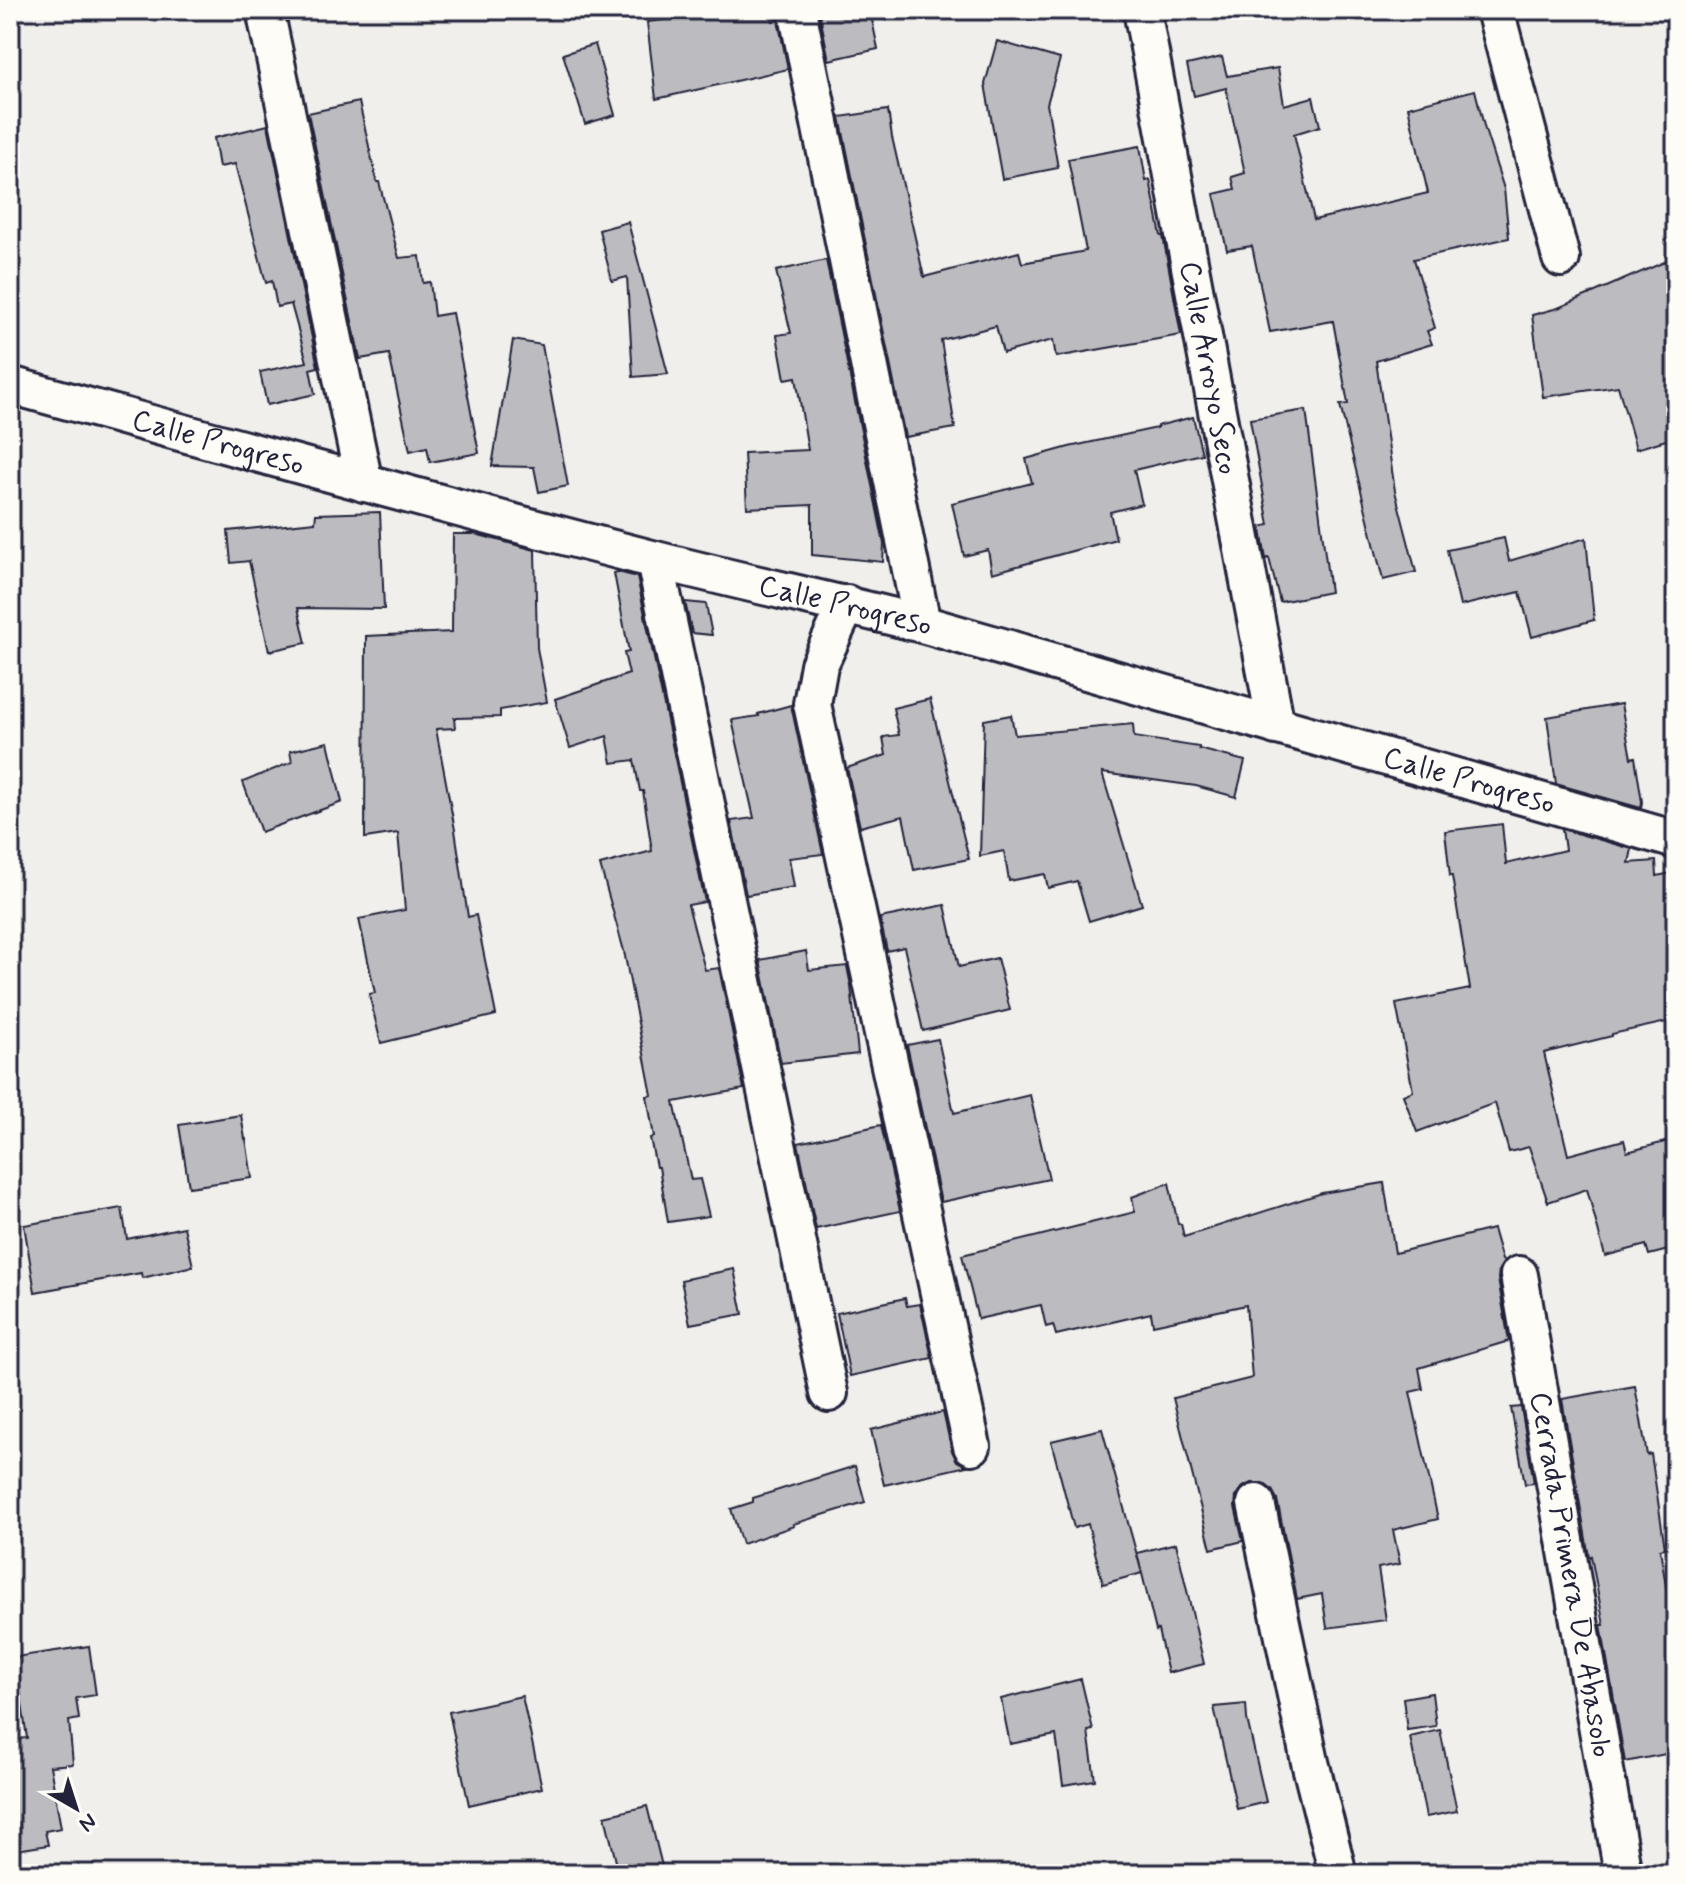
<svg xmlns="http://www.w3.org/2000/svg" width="1686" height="1884" font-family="Mynerve,sans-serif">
<rect width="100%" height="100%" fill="#f0efec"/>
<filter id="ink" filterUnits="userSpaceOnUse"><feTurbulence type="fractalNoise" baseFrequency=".0125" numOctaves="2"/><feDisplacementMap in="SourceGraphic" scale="16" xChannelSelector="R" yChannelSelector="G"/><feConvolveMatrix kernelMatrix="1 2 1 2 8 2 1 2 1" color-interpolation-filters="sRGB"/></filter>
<g filter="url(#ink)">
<g fill="#bcbcc0" stroke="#22223b" stroke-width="2">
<path d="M 696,10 L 771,10 L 773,21 L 778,20 L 788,69 L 656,99 L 647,22 L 697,16 Z"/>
<path d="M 823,10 L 870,10 L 878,49 L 829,60 L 819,11 Z"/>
<path d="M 997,41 L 1060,59 L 1047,104 L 1058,168 L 1002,179 L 985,84 Z"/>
<path d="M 595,44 L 615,115 L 585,124 L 563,54 Z"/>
<path d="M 1222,57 L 1227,76 L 1278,68 L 1284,105 L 1313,97 L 1320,126 L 1294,134 L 1314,220 L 1428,193 L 1408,107 L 1475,90 L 1485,130 L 1504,189 L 1509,238 L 1414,259 L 1435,328 L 1427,331 L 1432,344 L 1376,361 L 1395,491 L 1416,572 L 1383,580 L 1340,405 L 1348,404 L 1333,321 L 1270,332 L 1252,246 L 1227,250 L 1214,194 L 1235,189 L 1232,177 L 1245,173 L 1226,88 L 1194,96 L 1187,65 Z"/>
<path d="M 359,102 L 377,182 L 379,182 L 399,258 L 420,256 L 423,283 L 430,282 L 434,316 L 452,313 L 479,453 L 430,462 L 427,447 L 410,451 L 389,354 L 360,359 L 308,113 Z"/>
<path d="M 888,110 L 892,137 L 924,277 L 1019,252 L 1022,263 L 1086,251 L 1068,159 L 1140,146 L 1146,181 L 1150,180 L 1161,236 L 1163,236 L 1181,335 L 1056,357 L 1053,340 L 1003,353 L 996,326 L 941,340 L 955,428 L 905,437 L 840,117 Z"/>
<path d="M 268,125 L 318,367 L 310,369 L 315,394 L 267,405 L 260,372 L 307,362 L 291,304 L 277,307 L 272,281 L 266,283 L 235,164 L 219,167 L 214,138 Z"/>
<path d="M 628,222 L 641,272 L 668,374 L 633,377 L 627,277 L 612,281 L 599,230 Z"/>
<path d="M 1676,257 L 1676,437 L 1636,449 L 1618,386 L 1543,397 L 1532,315 L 1558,308 Z"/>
<path d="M 826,260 L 884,544 L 883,562 L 812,555 L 812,505 L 747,508 L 744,453 L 808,450 L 796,377 L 785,379 L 777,335 L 791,333 L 776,271 Z"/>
<path d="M 513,340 L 542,345 L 568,486 L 539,492 L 534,467 L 492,466 Z"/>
<path d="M 1306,410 L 1330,592 L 1280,602 L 1269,558 L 1266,559 L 1261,530 L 1260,527 L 1269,525 L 1250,419 Z"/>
<path d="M 1193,417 L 1202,454 L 1134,470 L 1142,504 L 1110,512 L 1116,539 L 992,573 L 988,550 L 964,556 L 952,503 L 1032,483 L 1026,459 L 1069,447 L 1157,428 L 1157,426 Z"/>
<path d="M 380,512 L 384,609 L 298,608 L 306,643 L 269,651 L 249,561 L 231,563 L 228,531 L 315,522 L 316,514 Z"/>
<path d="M 453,534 L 475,534 L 535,550 L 537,648 L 547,702 L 500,710 L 500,717 L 454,718 L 455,728 L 436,729 L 455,830 L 468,917 L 476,915 L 496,1015 L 381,1043 L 369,994 L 375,993 L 359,919 L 405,910 L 398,833 L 365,838 L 366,636 L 452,632 Z"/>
<path d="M 1504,538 L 1509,561 L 1586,538 L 1594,620 L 1532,637 L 1520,592 L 1460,606 L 1447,550 Z"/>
<path d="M 618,572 L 637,577 L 705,902 L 688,905 L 705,970 L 719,968 L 744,1089 L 674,1102 L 691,1180 L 700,1179 L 709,1216 L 668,1222 L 659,1167 L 656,1167 L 650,1138 L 654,1137 L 647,1096 L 652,1095 L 624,951 L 600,865 L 652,851 L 643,791 L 640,791 L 634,760 L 612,763 L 607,736 L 570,748 L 555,699 L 629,674 L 624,653 L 629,652 L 614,573 Z"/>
<path d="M 685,602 L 706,604 L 712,635 L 692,633 Z"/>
<path d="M 930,699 L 969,859 L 914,870 L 903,816 L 860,827 L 847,768 L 886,755 L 883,737 L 899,735 L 893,708 Z"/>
<path d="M 1621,704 L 1631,758 L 1635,757 L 1642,802 L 1641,808 L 1556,784 L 1547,717 Z"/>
<path d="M 791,705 L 823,854 L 789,858 L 794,887 L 746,895 L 731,821 L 754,818 L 732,720 L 759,716 L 758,714 Z"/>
<path d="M 1011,715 L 1015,735 L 1133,724 L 1134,737 L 1199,747 L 1199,749 L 1245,761 L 1236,797 L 1196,786 L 1102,773 L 1142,905 L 1089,921 L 1077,881 L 1048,888 L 1045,874 L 1009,881 L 1004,851 L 980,856 L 984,720 Z"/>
<path d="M 328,742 L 342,802 L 261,832 L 243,782 L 292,762 L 290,751 Z"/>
<path d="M 1502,824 L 1506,864 L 1565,850 L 1562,829 L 1632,849 L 1629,863 L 1656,861 L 1657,876 L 1676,872 L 1676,1020 L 1612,1034 L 1612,1036 L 1544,1053 L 1568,1155 L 1624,1140 L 1627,1152 L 1676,1139 L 1676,1248 L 1649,1255 L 1646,1245 L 1605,1256 L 1587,1189 L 1548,1202 L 1529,1147 L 1509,1152 L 1495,1103 L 1417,1132 L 1403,1095 L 1413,1091 L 1396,1004 L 1470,989 L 1452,876 L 1450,876 L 1445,831 Z"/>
<path d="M 945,905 L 959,967 L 997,958 L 1010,1010 L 923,1031 L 904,947 L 887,951 L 880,918 Z"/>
<path d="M 806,951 L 809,970 L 847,966 L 851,986 L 858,1054 L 781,1063 L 760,960 Z"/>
<path d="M 938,1039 L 954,1113 L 1030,1095 L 1049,1179 L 941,1202 L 907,1045 Z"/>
<path d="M 241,1115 L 245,1139 L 246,1139 L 252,1178 L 189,1187 L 179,1125 Z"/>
<path d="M 881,1125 L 900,1211 L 816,1229 L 798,1143 Z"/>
<path d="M 1169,1183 L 1178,1224 L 1181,1224 L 1184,1237 L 1322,1193 L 1384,1183 L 1395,1253 L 1493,1229 L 1502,1260 L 1505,1260 L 1499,1269 L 1498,1279 L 1509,1341 L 1419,1368 L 1423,1389 L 1410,1392 L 1438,1519 L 1393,1530 L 1400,1564 L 1378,1568 L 1386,1620 L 1327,1628 L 1322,1594 L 1297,1599 L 1277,1499 L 1272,1490 L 1263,1483 L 1251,1483 L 1243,1487 L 1236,1496 L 1235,1507 L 1243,1541 L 1211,1549 L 1173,1398 L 1252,1378 L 1246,1305 L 1153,1325 L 1151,1313 L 1056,1335 L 1053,1325 L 1046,1327 L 1041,1305 L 978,1319 L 962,1255 L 1135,1212 L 1132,1197 Z"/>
<path d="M 122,1208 L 127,1239 L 184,1227 L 193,1266 L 142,1278 L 141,1273 L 35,1292 L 24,1225 Z"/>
<path d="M 734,1269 L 743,1314 L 690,1324 L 681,1280 Z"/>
<path d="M 905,1298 L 907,1306 L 920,1304 L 932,1358 L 850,1376 L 837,1313 Z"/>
<path d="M 1635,1386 L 1647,1455 L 1651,1454 L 1665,1548 L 1660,1549 L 1671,1617 L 1676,1616 L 1676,1752 L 1625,1762 L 1601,1625 L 1604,1625 L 1591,1556 L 1589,1557 L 1562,1399 Z"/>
<path d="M 1521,1407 L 1534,1483 L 1525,1484 L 1511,1408 Z"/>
<path d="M 943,1412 L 952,1451 L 957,1461 L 967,1466 L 884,1485 L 871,1430 Z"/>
<path d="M 1102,1429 L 1142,1573 L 1103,1584 L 1088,1524 L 1074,1528 L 1051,1441 Z"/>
<path d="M 855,1466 L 865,1502 L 793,1524 L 794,1526 L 742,1544 L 731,1509 L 753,1502 L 753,1498 Z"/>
<path d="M 1176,1543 L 1204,1664 L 1168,1673 L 1158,1630 L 1156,1631 L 1137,1553 Z"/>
<path d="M 89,1646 L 96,1695 L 76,1698 L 79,1719 L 69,1721 L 73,1764 L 50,1766 L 61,1828 L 45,1831 L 48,1845 L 10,1851 L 10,1740 L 27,1738 L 15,1657 Z"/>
<path d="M 1081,1679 L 1093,1730 L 1088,1731 L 1095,1780 L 1063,1785 L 1056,1735 L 1010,1744 L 1001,1699 Z"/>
<path d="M 1432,1693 L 1436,1726 L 1407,1730 L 1403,1698 Z"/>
<path d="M 522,1696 L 542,1788 L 469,1805 L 449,1712 Z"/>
<path d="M 1246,1704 L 1247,1719 L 1266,1802 L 1237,1809 L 1214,1707 Z"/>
<path d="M 1440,1730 L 1457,1811 L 1426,1817 L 1410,1737 Z"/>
<path d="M 647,1806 L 664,1874 L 619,1874 L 605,1816 Z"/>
</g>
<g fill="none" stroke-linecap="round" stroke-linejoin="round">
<g stroke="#22223b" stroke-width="42">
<g id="street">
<path d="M 265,10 L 364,483"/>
<path d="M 797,10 L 922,624"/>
<path id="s1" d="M 1142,10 L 1276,726"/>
<path d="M 1495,10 L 1561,258"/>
<path id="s2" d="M 10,385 C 224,444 437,504 652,559 C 742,582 832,601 922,624 L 1676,840"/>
<path d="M 655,560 L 829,1393"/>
<path d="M 847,604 L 819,665 L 812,704 L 972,1446"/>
<path id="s3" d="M 1519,1275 L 1623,1874"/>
<path d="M 1256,1503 L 1310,1762 L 1338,1874"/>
</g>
</g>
<use href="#street" stroke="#fdfcf7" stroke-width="36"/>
</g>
</g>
<g text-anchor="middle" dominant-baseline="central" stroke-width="7" stroke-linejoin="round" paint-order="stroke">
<g font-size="30" fill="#22223b" stroke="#fdfcf7">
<text stroke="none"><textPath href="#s1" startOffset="364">Calle Arroyo Seco</textPath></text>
<text stroke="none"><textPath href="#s2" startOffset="216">Calle Progreso</textPath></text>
<text stroke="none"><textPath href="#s2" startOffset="864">Calle Progreso</textPath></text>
<text stroke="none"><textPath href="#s2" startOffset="1512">Calle Progreso</textPath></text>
<text stroke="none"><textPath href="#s3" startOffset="304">Cerrada Primera De Abasolo</textPath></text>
</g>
</g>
<rect width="1686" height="1884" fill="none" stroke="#fdfcf7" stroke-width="40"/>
<rect x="20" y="20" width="1646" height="1844" fill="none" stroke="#22223b" stroke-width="3" filter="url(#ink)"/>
<g transform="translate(76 1808) rotate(141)" stroke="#fdfcf7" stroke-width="6" paint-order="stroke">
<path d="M0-6L14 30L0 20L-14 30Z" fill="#22223b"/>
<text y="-12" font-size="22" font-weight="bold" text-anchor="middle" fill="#22223b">N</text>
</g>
</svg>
